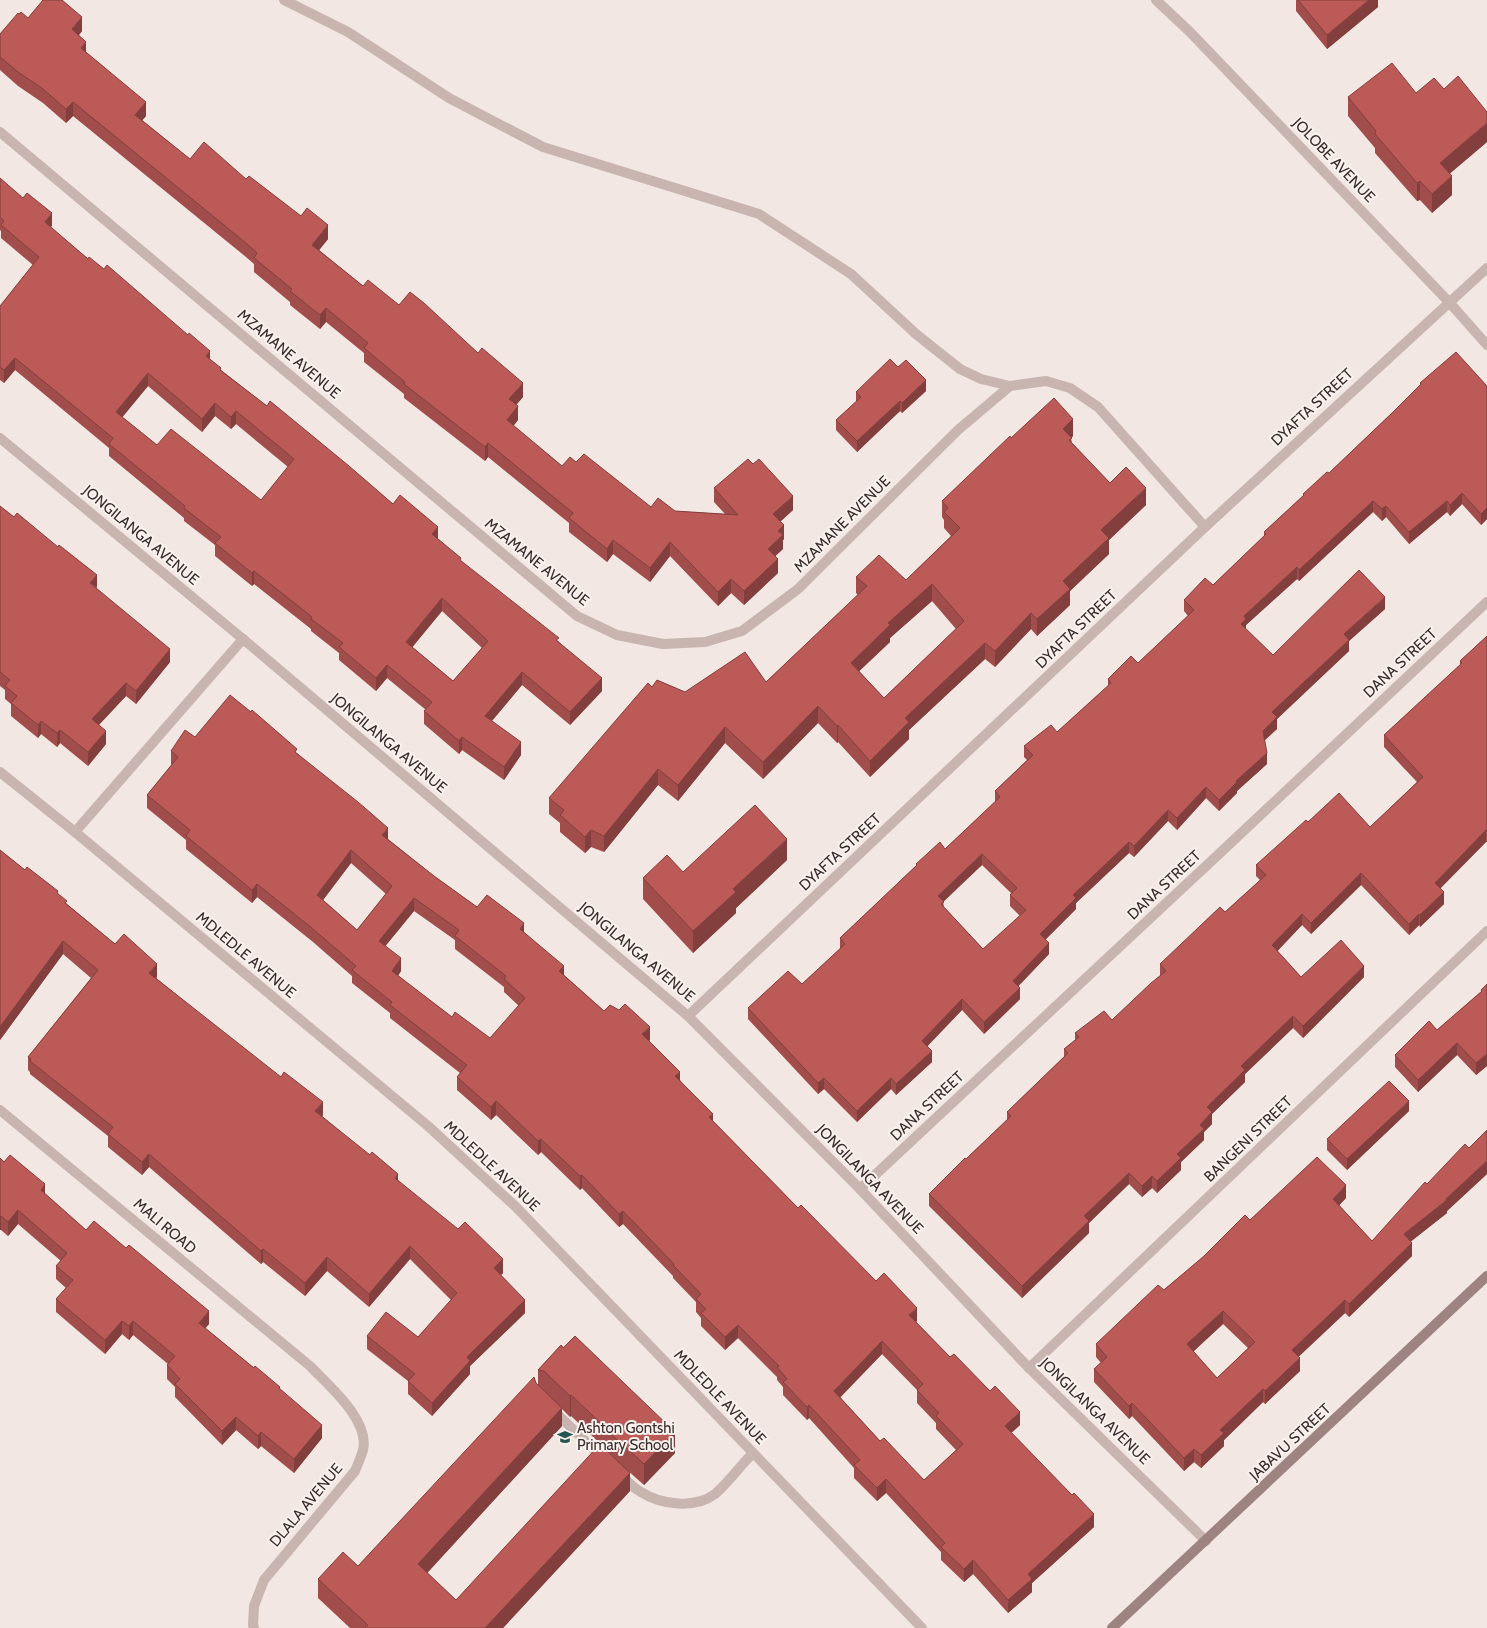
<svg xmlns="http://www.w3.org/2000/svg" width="1487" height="1628" font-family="Cabin,sans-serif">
<rect width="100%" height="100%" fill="#f2e7e2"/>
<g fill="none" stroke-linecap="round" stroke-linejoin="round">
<g stroke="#c9b5af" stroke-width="10">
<path d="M 552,1409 L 604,1459"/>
<path d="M 620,1474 C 626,1480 633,1488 641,1492 C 661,1505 695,1509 715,1494 C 727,1484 741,1465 753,1453"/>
</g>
<g stroke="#c9b5af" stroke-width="10">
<path d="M 284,0 L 348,32 L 449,98 L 543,147 L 759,214 L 851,274 L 916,334 L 960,369 L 981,379 L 1010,386"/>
<path d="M 1156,0 L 1190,32 L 1449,302 L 1487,345"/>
<path d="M 0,132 L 577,616 L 617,635 L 663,644 L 705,642 L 742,631 L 798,589 L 958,430 L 1010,386 L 1046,381 L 1070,388 L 1098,407 L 1205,527"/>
<path d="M 0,438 L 243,639 L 688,1016 L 860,1189 L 1029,1368 L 1206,1541"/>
<path d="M 0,772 L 75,832 L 428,1126 L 516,1207 L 922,1628"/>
<path d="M 75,832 L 243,639"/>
<path d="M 688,1016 L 1205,527 L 1487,268"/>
<path d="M 0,1110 L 310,1366 C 329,1386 370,1420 363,1450 C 361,1457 358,1464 355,1471 L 264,1580 L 254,1606 L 253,1625 L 254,1628"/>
<path d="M 860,1189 L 1220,853 L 1487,602"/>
<path d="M 1029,1368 L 1487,931"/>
</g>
<path stroke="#9d8480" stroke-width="10" d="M 1112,1628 L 1487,1276"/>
</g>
<g fill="#a14d4b" fill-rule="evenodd">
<path d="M 1296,0 L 1378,0 L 1378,7 L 1327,49 L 1296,11 Z"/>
<path d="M 28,18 L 82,31 L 79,35 L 86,52 L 146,116 L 142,120 L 190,159 L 246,179 L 328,239 L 319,250 L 363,286 L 399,305 L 523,397 L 516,405 L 518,420 L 513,426 L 562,466 L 576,462 L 651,507 L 675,511 L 725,514 L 714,502 L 714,488 L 793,510 L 780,522 L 784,539 L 783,540 L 783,549 L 775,556 L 778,573 L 744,605 L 731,593 L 718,606 L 670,556 L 650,582 L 613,554 L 607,562 L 569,532 L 569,523 L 488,457 L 485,461 L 404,398 L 404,394 L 364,362 L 364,353 L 326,322 L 320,329 L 290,305 L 290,302 L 254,272 L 254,264 L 246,257 L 73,116 L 66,123 L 43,103 L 18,86 L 0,70 L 0,34 Z"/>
<path d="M 1416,93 L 1487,142 L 1449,174 L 1452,195 L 1432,213 L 1420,200 L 1417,201 L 1375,153 L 1375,148 L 1348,116 L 1348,97 Z"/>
<path d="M 0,178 L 52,225 L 51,228 L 210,359 L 221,370 L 267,406 L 438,539 L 461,561 L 559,642 L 602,691 L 570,725 L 522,685 L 492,721 L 521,755 L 504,780 L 462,750 L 459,754 L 424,724 L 424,711 L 426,710 L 387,678 L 376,691 L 339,660 L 339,653 L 311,631 L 311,629 L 254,584 L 252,586 L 215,556 L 215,545 L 184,521 L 184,518 L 109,456 L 109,448 L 15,370 L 4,383 L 0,380 L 0,306 L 33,265 L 1,238 L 1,231 L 0,230 ZM 148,386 L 202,432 L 215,416 L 231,429 L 236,424 L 288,467 L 261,500 L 157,445 L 122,417 ZM 442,611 L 482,648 L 453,681 L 412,647 Z"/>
<path d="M 898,367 L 926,391 L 902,413 L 900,411 L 857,452 L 836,430 L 836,420 L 856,402 L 856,392 Z"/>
<path d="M 1420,383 L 1487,386 L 1487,519 L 1481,525 L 1462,504 L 1450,516 L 1447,512 L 1409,544 L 1386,517 L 1382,521 L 1373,512 L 1299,581 L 1297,579 L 1246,625 L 1246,630 L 1273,655 L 1385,609 L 1349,641 L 1349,651 L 1277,719 L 1277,729 L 1264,740 L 1267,764 L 1237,791 L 1237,793 L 1219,811 L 1206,798 L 1177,830 L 1168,821 L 1134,857 L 1129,853 L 1076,903 L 1076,909 L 1046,939 L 1049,954 L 1018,986 L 1020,999 L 984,1034 L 962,1010 L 927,1046 L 932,1062 L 896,1095 L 891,1089 L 857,1122 L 824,1089 L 818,1094 L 748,1019 L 748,1008 L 802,984 L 840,949 L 840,938 L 916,866 L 916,864 L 945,849 L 995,802 L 995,791 L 1027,760 L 1024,757 L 1024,746 L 1057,732 L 1108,686 L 1108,679 L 1138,663 L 1188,616 L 1184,611 L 1184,600 L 1213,585 L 1264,536 L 1264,532 L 1303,496 L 1303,494 L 1329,473 L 1392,413 L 1420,385 ZM 982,865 L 1011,893 L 1010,895 L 1010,906 L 1020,916 L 983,949 L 944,907 L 943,901 Z"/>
<path d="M 1073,436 L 1071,438 L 1072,443 L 1110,483 L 1146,505 L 1109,540 L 1109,554 L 1070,591 L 1070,605 L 1037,636 L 1031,629 L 995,667 L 985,659 L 909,730 L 909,739 L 870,777 L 838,742 L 837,743 L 818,723 L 763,779 L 725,743 L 678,801 L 658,785 L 604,852 L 591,847 L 585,853 L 560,832 L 560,823 L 549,814 L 549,798 L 652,687 L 685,692 L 766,682 L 858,595 L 856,593 L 856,577 L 906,580 L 951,536 L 944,528 L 944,520 L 942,517 L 942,501 L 1011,438 ZM 932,601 L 956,629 L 884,698 L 859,671 L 890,642 L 890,638 Z"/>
<path d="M 0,506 L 96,588 L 170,662 L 136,704 L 126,696 L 99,725 L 106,744 L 88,766 L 60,743 L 57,747 L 41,734 L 38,738 L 11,716 L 11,704 L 5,699 L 5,690 L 0,686 Z"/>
<path d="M 1487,636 L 1487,842 L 1486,842 L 1440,888 L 1444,904 L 1420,927 L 1419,925 L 1409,935 L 1361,885 L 1311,934 L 1302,925 L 1277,951 L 1301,977 L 1364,977 L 1303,1038 L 1293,1028 L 1245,1074 L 1245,1082 L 1212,1114 L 1212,1124 L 1204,1132 L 1204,1140 L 1181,1162 L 1181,1170 L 1157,1193 L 1152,1188 L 1142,1197 L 1129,1184 L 1089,1223 L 1089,1233 L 1022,1298 L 929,1206 L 929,1194 L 1007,1120 L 1007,1112 L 1064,1057 L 1064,1049 L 1075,1040 L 1075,1033 L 1112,1020 L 1160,976 L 1160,964 L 1225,912 L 1260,880 L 1256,876 L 1256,865 L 1308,822 L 1370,827 L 1417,782 L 1384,747 L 1384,735 L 1460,665 L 1460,661 Z"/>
<path d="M 195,737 L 297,753 L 388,839 L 434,876 L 477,907 L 524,932 L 564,975 L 604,1011 L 650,1040 L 649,1041 L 680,1080 L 713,1121 L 798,1208 L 876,1281 L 917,1321 L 916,1322 L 950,1357 L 1020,1425 L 1011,1433 L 1094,1527 L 1032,1583 L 1032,1592 L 1008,1613 L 973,1574 L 964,1582 L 941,1560 L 941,1552 L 886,1493 L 877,1501 L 854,1478 L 854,1468 L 809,1418 L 807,1420 L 783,1395 L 783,1387 L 777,1380 L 777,1377 L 738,1338 L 725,1350 L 701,1326 L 701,1318 L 696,1312 L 696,1302 L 673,1278 L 673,1276 L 623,1224 L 619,1227 L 582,1188 L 580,1190 L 541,1152 L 538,1155 L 496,1115 L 491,1120 L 457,1090 L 457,1077 L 460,1073 L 390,1018 L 390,1013 L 352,983 L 352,976 L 313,942 L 257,897 L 252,903 L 186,849 L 186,840 L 147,808 L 147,795 L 172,765 L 171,764 L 171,751 ZM 351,863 L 386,894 L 357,930 L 323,900 ZM 414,911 L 455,940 L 455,949 L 504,987 L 504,992 L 519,1006 L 490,1038 L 452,1017 L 398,976 L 401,971 L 385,946 ZM 882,1354 L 917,1390 L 917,1403 L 936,1423 L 936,1429 L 956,1450 L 924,1480 L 880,1441 L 840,1397 Z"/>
<path d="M 0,850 L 25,870 L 58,894 L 67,904 L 115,944 L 157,977 L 156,978 L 323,1115 L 322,1116 L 398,1181 L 503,1273 L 501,1275 L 525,1313 L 470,1366 L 470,1374 L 432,1416 L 408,1394 L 408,1381 L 367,1349 L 367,1336 L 418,1337 L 451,1300 L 410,1259 L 369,1307 L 327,1271 L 305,1296 L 263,1262 L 261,1264 L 149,1167 L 142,1175 L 108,1147 L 108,1136 L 30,1074 L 30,1072 L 28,1070 L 28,1057 L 91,978 L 63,954 L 0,1040 Z"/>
<path d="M 787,860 L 736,908 L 736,913 L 693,953 L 643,899 L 643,878 L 683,872 Z"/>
<path d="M 1487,984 L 1487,1066 L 1476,1075 L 1457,1055 L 1418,1092 L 1395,1067 L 1395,1055 L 1437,1030 L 1481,992 L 1481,990 Z"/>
<path d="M 1409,1111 L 1347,1170 L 1327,1150 L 1327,1139 Z"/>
<path d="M 1487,1130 L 1487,1174 L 1447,1211 L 1447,1213 L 1411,1241 L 1412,1256 L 1349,1317 L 1345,1313 L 1299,1356 L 1300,1371 L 1265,1404 L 1263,1402 L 1224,1440 L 1224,1446 L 1201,1468 L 1194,1462 L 1184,1471 L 1132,1416 L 1129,1419 L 1094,1382 L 1094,1369 L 1101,1363 L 1096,1357 L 1096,1344 L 1250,1220 L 1346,1198 L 1339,1205 L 1372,1241 L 1427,1184 L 1469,1148 ZM 1223,1324 L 1248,1348 L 1217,1378 L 1193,1352 Z"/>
<path d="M 0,1158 L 45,1194 L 86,1230 L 209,1324 L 205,1328 L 280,1389 L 322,1438 L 294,1473 L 261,1446 L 258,1449 L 236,1430 L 222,1445 L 175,1397 L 175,1387 L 167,1379 L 167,1365 L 168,1364 L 133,1335 L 129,1340 L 122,1334 L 105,1354 L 56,1312 L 56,1299 L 66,1288 L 56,1279 L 56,1266 L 61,1261 L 18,1224 L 8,1236 L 1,1230 Z"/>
<path d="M 561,1345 L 675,1453 L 644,1485 L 627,1470 L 630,1491 L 503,1628 L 350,1628 L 318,1598 L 318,1579 L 358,1566 L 536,1383 L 538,1386 L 538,1370 ZM 562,1409 L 570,1417 L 571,1416 L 609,1452 L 456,1600 L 427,1573 L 562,1426 Z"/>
</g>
<g fill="#833f3d">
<path d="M 1369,0 L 1378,0 L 1378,7 L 1327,49 L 1327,35 Z"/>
<path d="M 82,17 L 82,31 L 72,43 L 72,29 Z"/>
<path d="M 86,42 L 86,56 L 81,48 Z"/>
<path d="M 73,102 L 73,116 L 66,123 L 66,109 Z"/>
<path d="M 146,102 L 146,116 L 135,129 L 135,115 Z"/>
<path d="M 1487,123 L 1487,142 L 1440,182 L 1440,163 Z"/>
<path d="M 1452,176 L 1452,195 L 1432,213 L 1432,194 Z"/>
<path d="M 1420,181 L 1420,200 L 1417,201 L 1417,183 Z"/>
<path d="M 52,213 L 52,225 L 45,235 L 45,222 Z"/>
<path d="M 328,225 L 328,239 L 312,259 L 312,245 Z"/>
<path d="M 326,308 L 326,322 L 320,329 L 320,315 Z"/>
<path d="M 210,351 L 210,364 L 206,356 Z"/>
<path d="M 15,358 L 15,370 L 4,383 L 4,370 Z"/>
<path d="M 148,373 L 148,386 L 116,425 L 116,412 Z"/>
<path d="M 926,380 L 926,391 L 902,413 L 902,403 Z"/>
<path d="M 523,383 L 523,397 L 509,413 L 509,399 Z"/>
<path d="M 900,401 L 900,411 L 857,452 L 857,441 Z"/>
<path d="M 215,403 L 215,416 L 202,432 L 202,419 Z"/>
<path d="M 518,406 L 518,420 L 507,434 L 507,420 Z"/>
<path d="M 236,411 L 236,424 L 231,429 L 231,417 Z"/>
<path d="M 1073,419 L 1073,436 L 1063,445 L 1063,429 Z"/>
<path d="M 488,443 L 488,457 L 485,461 L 485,447 Z"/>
<path d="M 1146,488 L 1146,505 L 1109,540 L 1109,554 L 1070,591 L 1070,605 L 1037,636 L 1037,619 L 1063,581 L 1101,530 Z"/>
<path d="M 1462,493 L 1462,504 L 1450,516 L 1450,505 Z"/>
<path d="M 793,496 L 793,510 L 773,528 L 773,514 Z"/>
<path d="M 1373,501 L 1373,512 L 1299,581 L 1299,570 Z"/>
<path d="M 1447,501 L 1447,512 L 1409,544 L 1409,532 Z"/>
<path d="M 1386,506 L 1386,517 L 1382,521 L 1382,509 Z"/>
<path d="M 1487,508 L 1487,519 L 1481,525 L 1481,514 Z"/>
<path d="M 784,525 L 784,539 L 783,540 L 783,549 L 768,563 L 768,549 L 778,531 Z"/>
<path d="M 438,527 L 438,540 L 432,534 Z"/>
<path d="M 613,540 L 613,554 L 607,562 L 607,549 Z"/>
<path d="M 670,542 L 670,556 L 650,582 L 650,568 Z"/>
<path d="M 778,559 L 778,573 L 744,605 L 744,591 Z"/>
<path d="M 1297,567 L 1297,579 L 1246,625 L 1246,630 L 1241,624 L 1244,616 Z"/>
<path d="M 254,571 L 254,584 L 252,586 L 252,573 Z"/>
<path d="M 97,575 L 97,588 L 90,583 Z"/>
<path d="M 731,579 L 731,593 L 718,606 L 718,592 Z"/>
<path d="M 932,584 L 932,601 L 890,638 L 890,642 L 851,679 L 851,663 L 888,623 Z"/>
<path d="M 1385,597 L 1385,609 L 1349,641 L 1349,651 L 1277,719 L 1277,729 L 1263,742 L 1263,731 L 1272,712 L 1344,634 Z"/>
<path d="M 442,598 L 442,611 L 406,655 L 406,642 Z"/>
<path d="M 1031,613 L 1031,629 L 995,667 L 995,651 Z"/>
<path d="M 985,643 L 985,659 L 909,730 L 909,739 L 870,777 L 870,761 L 905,718 Z"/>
<path d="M 170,649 L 170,662 L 136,704 L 136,691 Z"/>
<path d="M 387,665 L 387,678 L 376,691 L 376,678 Z"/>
<path d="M 522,672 L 522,685 L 485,729 L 485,716 Z"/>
<path d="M 602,678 L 602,691 L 570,725 L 570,712 Z"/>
<path d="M 126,683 L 126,696 L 92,732 L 92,719 Z"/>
<path d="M 818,706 L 818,723 L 763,779 L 763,762 Z"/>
<path d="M 41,721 L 41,734 L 38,738 L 38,725 Z"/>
<path d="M 838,725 L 838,742 L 837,743 L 837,726 Z"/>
<path d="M 725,727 L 725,743 L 678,801 L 678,785 Z"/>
<path d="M 60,730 L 60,743 L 57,747 L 57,733 Z"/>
<path d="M 106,731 L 106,744 L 88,766 L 88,752 Z"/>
<path d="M 462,737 L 462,750 L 459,754 L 459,741 Z"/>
<path d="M 521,742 L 521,755 L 504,780 L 504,767 Z"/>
<path d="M 1267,753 L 1267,764 L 1237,791 L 1237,793 L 1219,811 L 1219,800 L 1236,781 Z"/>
<path d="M 658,769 L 658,785 L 604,852 L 604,836 Z"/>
<path d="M 1206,787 L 1206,798 L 1177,830 L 1177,818 Z"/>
<path d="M 1168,810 L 1168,821 L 1134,857 L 1134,846 Z"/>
<path d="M 388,828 L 388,841 L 382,835 Z"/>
<path d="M 591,830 L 591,847 L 585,853 L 585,837 Z"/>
<path d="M 1486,830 L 1486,842 L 1435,894 L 1435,883 Z"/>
<path d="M 787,839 L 787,860 L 736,908 L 736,913 L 693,953 L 693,931 L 733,889 Z"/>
<path d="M 1129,842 L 1129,853 L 1076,903 L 1076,909 L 1040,945 L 1040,934 L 1073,895 Z"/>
<path d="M 351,850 L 351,863 L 317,908 L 317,895 Z"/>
<path d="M 982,854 L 982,865 L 938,907 L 938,896 Z"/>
<path d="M 1361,873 L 1361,885 L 1311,934 L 1311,923 Z"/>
<path d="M 257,884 L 257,897 L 252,903 L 252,890 Z"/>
<path d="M 1444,892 L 1444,904 L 1420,927 L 1420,915 Z"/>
<path d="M 414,898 L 414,911 L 379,954 L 379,941 Z"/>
<path d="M 1302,914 L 1302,925 L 1272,957 L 1272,945 Z"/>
<path d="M 1419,914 L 1419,925 L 1409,935 L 1409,924 Z"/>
<path d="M 524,923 L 524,936 L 520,929 Z"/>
<path d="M 63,941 L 63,954 L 0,1040 L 0,1027 Z"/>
<path d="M 1049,943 L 1049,954 L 1013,992 L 1013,981 Z"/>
<path d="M 401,958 L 401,971 L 392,984 L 392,971 Z"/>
<path d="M 157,964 L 157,977 L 149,986 L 149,973 Z"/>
<path d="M 564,966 L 564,979 L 559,971 Z"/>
<path d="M 1364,966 L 1364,977 L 1303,1038 L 1303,1026 Z"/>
<path d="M 1020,988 L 1020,999 L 984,1034 L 984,1022 Z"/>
<path d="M 962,999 L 962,1010 L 922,1052 L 922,1041 Z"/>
<path d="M 1293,1016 L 1293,1028 L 1245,1074 L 1245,1082 L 1212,1114 L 1212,1124 L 1204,1132 L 1204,1140 L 1181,1162 L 1181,1170 L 1157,1193 L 1157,1181 L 1200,1125 L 1207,1107 L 1241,1066 Z"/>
<path d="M 650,1027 L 650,1040 L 642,1047 L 642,1034 Z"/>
<path d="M 1457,1043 L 1457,1055 L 1418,1092 L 1418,1080 Z"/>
<path d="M 932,1051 L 932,1062 L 896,1095 L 896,1084 Z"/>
<path d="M 1487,1054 L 1487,1066 L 1476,1075 L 1476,1063 Z"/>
<path d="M 680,1072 L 680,1085 L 675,1076 Z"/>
<path d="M 824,1078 L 824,1089 L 818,1094 L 818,1083 Z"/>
<path d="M 891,1078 L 891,1089 L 857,1122 L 857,1111 Z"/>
<path d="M 496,1101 L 496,1115 L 491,1120 L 491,1107 Z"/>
<path d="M 1409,1101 L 1409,1111 L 1347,1170 L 1347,1159 Z"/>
<path d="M 323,1102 L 323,1115 L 315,1125 L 315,1111 Z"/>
<path d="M 713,1114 L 713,1127 L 709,1117 Z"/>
<path d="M 541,1139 L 541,1152 L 538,1155 L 538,1141 Z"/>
<path d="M 149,1154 L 149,1167 L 142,1175 L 142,1162 Z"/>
<path d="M 1487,1161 L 1487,1174 L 1447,1211 L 1447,1213 L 1404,1247 L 1404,1234 L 1446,1199 Z"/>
<path d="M 1129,1173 L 1129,1184 L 1089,1223 L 1089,1233 L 1022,1298 L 1022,1286 L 1084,1216 Z"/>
<path d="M 398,1174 L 398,1187 L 395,1178 Z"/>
<path d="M 582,1175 L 582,1188 L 580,1190 L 580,1176 Z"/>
<path d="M 1152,1176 L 1152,1188 L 1142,1197 L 1142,1186 Z"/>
<path d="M 45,1184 L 45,1198 L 41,1190 Z"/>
<path d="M 1346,1185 L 1346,1198 L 1333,1212 L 1333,1199 Z"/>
<path d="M 18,1210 L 18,1224 L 8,1236 L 8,1222 Z"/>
<path d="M 623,1211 L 623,1224 L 619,1227 L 619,1214 Z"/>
<path d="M 1,1216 L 1,1230 L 0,1230 L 0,1217 Z"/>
<path d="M 1412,1243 L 1412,1256 L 1349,1317 L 1349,1304 Z"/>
<path d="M 410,1246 L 410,1259 L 369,1307 L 369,1294 Z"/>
<path d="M 263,1249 L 263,1262 L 261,1264 L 261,1251 Z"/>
<path d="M 327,1257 L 327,1271 L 305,1296 L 305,1283 Z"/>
<path d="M 503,1259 L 503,1273 L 494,1281 L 494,1268 Z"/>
<path d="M 525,1300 L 525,1313 L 470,1366 L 470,1374 L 432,1416 L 432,1403 L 467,1357 Z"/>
<path d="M 1345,1300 L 1345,1313 L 1292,1363 L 1292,1350 Z"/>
<path d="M 917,1308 L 917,1321 L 909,1328 L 909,1315 Z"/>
<path d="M 209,1311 L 209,1324 L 199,1336 L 199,1323 Z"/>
<path d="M 1223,1311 L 1223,1324 L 1187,1357 L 1187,1344 Z"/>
<path d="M 122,1321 L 122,1334 L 105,1354 L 105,1340 Z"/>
<path d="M 133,1321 L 133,1335 L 129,1340 L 129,1326 Z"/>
<path d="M 738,1325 L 738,1338 L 725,1350 L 725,1337 Z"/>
<path d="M 882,1341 L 882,1354 L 834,1404 L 834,1391 Z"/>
<path d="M 1300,1358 L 1300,1371 L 1265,1404 L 1265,1391 Z"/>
<path d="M 1263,1389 L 1263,1402 L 1224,1440 L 1224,1446 L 1201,1468 L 1201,1455 L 1220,1430 Z"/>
<path d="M 571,1395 L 571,1416 L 570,1417 L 570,1396 Z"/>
<path d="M 1132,1403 L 1132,1416 L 1129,1419 L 1129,1406 Z"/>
<path d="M 809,1405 L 809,1418 L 807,1420 L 807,1407 Z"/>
<path d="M 562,1408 L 562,1426 L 418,1583 L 418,1564 Z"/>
<path d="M 1020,1412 L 1020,1425 L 1005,1439 L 1005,1426 Z"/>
<path d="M 236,1417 L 236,1430 L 222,1445 L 222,1431 Z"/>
<path d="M 322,1425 L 322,1438 L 294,1473 L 294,1459 Z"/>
<path d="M 261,1432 L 261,1446 L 258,1449 L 258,1436 Z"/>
<path d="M 675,1432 L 675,1453 L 644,1485 L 644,1464 Z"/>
<path d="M 1194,1449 L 1194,1462 L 1184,1471 L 1184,1458 Z"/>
<path d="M 630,1473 L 630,1491 L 503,1628 L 485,1628 Z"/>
<path d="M 886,1479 L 886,1493 L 877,1501 L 877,1488 Z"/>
<path d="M 1094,1514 L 1094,1527 L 1032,1583 L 1032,1592 L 1008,1613 L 1008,1600 L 1028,1574 Z"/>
<path d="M 973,1560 L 973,1574 L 964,1582 L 964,1569 Z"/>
</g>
<g fill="#bb5a57" stroke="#833f3d" fill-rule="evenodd">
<path d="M 43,0 L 62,0 L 82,17 L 72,29 L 86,42 L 81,48 L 146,102 L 135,115 L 190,159 L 204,142 L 246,179 L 249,176 L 301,216 L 307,208 L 328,225 L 312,245 L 363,286 L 368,280 L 399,305 L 410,292 L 424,303 L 478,353 L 482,348 L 523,383 L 509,399 L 518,406 L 507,420 L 562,466 L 570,457 L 576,462 L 584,454 L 651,507 L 658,498 L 675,511 L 738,515 L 714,488 L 748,459 L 753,464 L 759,459 L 793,496 L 773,514 L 784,525 L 778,531 L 783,535 L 768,549 L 778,559 L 744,591 L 731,579 L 718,592 L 670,542 L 650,568 L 613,540 L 607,549 L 569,518 L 573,513 L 488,443 L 485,447 L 404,384 L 405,382 L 364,348 L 368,343 L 326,308 L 320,315 L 290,291 L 292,289 L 254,258 L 257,253 L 246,243 L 73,102 L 66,109 L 43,89 L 18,72 L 0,57 L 0,34 L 18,13 L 19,14 L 21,12 L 28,18 Z"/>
<path d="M 1298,0 L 1369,0 L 1327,35 Z"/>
<path d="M 1392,63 L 1416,93 L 1434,78 L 1444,89 L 1458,76 L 1487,112 L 1487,123 L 1440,163 L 1452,176 L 1432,194 L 1420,181 L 1417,183 L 1375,134 L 1376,131 L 1348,97 Z"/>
<path d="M 0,178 L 23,198 L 27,193 L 52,213 L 45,222 L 88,259 L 89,257 L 104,269 L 107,265 L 188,335 L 189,333 L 210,351 L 206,356 L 221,368 L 220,370 L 267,406 L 270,401 L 349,466 L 393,504 L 400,495 L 438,527 L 432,534 L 461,558 L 460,560 L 559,638 L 556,640 L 602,678 L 570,712 L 522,672 L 485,716 L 521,742 L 504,767 L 462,737 L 459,741 L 424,711 L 432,702 L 387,665 L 376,678 L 339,647 L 343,643 L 311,619 L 312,617 L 254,571 L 252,573 L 215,543 L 221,537 L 184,508 L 185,506 L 109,444 L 113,438 L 15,358 L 4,370 L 0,367 L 0,306 L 39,257 L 1,225 L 4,221 L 0,217 ZM 148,373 L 202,419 L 215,403 L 231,417 L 236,411 L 294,459 L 261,500 L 171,429 L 157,445 L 116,412 ZM 442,598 L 488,641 L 453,681 L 406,642 Z"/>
<path d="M 1456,352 L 1487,386 L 1487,508 L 1481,514 L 1462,493 L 1450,505 L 1447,501 L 1409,532 L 1386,506 L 1382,509 L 1373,501 L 1299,570 L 1297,567 L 1244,616 L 1246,619 L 1241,624 L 1273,655 L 1359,570 L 1385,597 L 1344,634 L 1349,640 L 1272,712 L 1277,717 L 1263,731 L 1267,753 L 1236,781 L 1237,782 L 1219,800 L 1206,787 L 1177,818 L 1168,810 L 1134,846 L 1129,842 L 1073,895 L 1076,898 L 1040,934 L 1049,943 L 1013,981 L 1020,988 L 984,1022 L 962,999 L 922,1041 L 932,1051 L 896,1084 L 891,1078 L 857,1111 L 824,1078 L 818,1083 L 748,1008 L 788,971 L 802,984 L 845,944 L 840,938 L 917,865 L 916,864 L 940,842 L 945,849 L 1000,797 L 995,791 L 1033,755 L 1024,746 L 1051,725 L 1057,732 L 1111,683 L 1108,679 L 1131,656 L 1138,663 L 1194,610 L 1184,600 L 1205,578 L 1213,585 L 1266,534 L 1264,532 L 1304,495 L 1303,494 L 1327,472 L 1329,473 L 1392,413 L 1421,384 L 1420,383 ZM 982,854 L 1017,888 L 1010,895 L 1026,910 L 983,949 L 941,904 L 944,902 L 938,896 Z"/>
<path d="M 890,359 L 898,367 L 906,360 L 926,380 L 902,403 L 900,401 L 857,441 L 836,420 L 861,397 L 856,392 Z"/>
<path d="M 1054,398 L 1073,419 L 1063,429 L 1072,438 L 1069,440 L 1110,483 L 1126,467 L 1146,488 L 1101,530 L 1109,538 L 1063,581 L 1070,589 L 1037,619 L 1031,613 L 995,651 L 985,643 L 905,718 L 909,722 L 870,761 L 838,725 L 837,726 L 818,706 L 763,762 L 725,727 L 678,785 L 658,769 L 604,836 L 591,830 L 585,837 L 560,815 L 564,810 L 549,798 L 648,683 L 652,687 L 657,680 L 685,692 L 745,652 L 766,682 L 867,586 L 856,577 L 879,555 L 906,580 L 960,528 L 944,512 L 948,508 L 942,501 L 1010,436 L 1011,438 ZM 932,584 L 964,621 L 884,698 L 851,663 L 890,625 L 888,623 Z"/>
<path d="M 0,506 L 14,517 L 17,513 L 58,547 L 59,545 L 97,575 L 90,583 L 170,649 L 136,691 L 126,683 L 92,719 L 106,731 L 88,752 L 60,730 L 57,733 L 41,721 L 38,725 L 11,703 L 17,696 L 5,686 L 10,680 L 0,672 Z"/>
<path d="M 1487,636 L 1487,831 L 1486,830 L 1435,883 L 1444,892 L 1420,915 L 1419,914 L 1409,924 L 1361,873 L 1311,923 L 1302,914 L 1272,945 L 1301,977 L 1341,940 L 1364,966 L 1303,1026 L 1293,1016 L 1241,1066 L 1245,1070 L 1207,1107 L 1212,1112 L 1200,1125 L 1204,1129 L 1177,1154 L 1181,1158 L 1157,1181 L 1152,1176 L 1142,1186 L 1129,1173 L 1084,1216 L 1089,1221 L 1022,1286 L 929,1194 L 965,1158 L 966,1159 L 1011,1116 L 1007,1112 L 1068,1053 L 1064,1049 L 1079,1037 L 1075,1033 L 1104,1011 L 1112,1020 L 1151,983 L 1166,971 L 1160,964 L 1220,907 L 1225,912 L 1266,875 L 1256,865 L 1306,820 L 1308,822 L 1339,793 L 1370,827 L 1423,777 L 1384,735 L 1462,663 L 1460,661 Z"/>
<path d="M 230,695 L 251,712 L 252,710 L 297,749 L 295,752 L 358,802 L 388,828 L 382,835 L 434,876 L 477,907 L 487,895 L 524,923 L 520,929 L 564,966 L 559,971 L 604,1011 L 610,1005 L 619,1010 L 625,1004 L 650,1027 L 642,1034 L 680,1072 L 675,1076 L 713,1114 L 709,1117 L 798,1208 L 801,1205 L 876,1281 L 884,1273 L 917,1308 L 909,1315 L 950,1357 L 954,1354 L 990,1391 L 995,1386 L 1020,1412 L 1005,1426 L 1072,1495 L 1074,1493 L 1094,1514 L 1028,1574 L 1032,1579 L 1008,1600 L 973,1560 L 964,1569 L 941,1547 L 945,1543 L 886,1479 L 877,1488 L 854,1465 L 860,1460 L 809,1405 L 807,1407 L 783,1382 L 787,1379 L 777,1367 L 779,1366 L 738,1325 L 725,1337 L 701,1313 L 706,1309 L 696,1299 L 701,1294 L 673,1265 L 674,1264 L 623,1211 L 619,1214 L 582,1175 L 580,1176 L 541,1139 L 538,1141 L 496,1101 L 491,1107 L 457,1077 L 467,1065 L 390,1005 L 392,1002 L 352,970 L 356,966 L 313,929 L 257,884 L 252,890 L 186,836 L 190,830 L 147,795 L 178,757 L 171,751 L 185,730 L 195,737 ZM 351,850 L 392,886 L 357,930 L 317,895 ZM 414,898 L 459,930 L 455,936 L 506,976 L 504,979 L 525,998 L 490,1038 L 455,1012 L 452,1017 L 392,971 L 401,958 L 379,941 ZM 882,1341 L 923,1384 L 917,1390 L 939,1413 L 936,1416 L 963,1444 L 924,1480 L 884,1438 L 880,1441 L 834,1391 Z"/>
<path d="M 755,805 L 787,839 L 733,889 L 736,892 L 693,931 L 643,878 L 667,855 L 683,872 Z"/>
<path d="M 0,850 L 25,870 L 27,867 L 58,891 L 57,893 L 67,901 L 65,903 L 115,944 L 124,934 L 157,964 L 149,973 L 281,1077 L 284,1072 L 323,1102 L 315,1111 L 370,1155 L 372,1152 L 398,1174 L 395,1178 L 458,1229 L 465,1222 L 503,1259 L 494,1268 L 525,1300 L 467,1357 L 470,1361 L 432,1403 L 408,1381 L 415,1374 L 367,1336 L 386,1312 L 418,1337 L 457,1293 L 410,1246 L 369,1294 L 327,1257 L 305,1283 L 263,1249 L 261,1251 L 149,1154 L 142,1162 L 108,1134 L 113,1127 L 30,1061 L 31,1059 L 28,1057 L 98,970 L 63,941 L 0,1027 Z"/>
<path d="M 1487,984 L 1487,1054 L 1476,1063 L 1457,1043 L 1418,1080 L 1395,1055 L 1429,1021 L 1437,1030 L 1482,991 L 1481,990 Z"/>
<path d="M 1389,1081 L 1409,1101 L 1347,1159 L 1327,1139 Z"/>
<path d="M 1487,1130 L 1487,1161 L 1446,1199 L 1447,1200 L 1404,1234 L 1412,1243 L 1349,1304 L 1345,1300 L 1292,1350 L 1300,1358 L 1265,1391 L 1263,1389 L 1220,1430 L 1224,1433 L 1201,1455 L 1194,1449 L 1184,1458 L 1132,1403 L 1129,1406 L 1094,1369 L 1107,1357 L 1096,1344 L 1158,1285 L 1164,1290 L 1204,1256 L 1245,1215 L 1250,1220 L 1317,1157 L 1346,1185 L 1333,1199 L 1372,1241 L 1425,1182 L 1427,1184 L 1465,1144 L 1469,1148 ZM 1223,1311 L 1255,1342 L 1217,1378 L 1187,1344 Z"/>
<path d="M 10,1155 L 45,1184 L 41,1190 L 86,1230 L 94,1221 L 126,1248 L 129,1245 L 209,1311 L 199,1323 L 254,1368 L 255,1366 L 280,1387 L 279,1388 L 322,1425 L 294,1459 L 261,1432 L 258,1436 L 236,1417 L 222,1431 L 175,1384 L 180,1379 L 167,1365 L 175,1356 L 133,1321 L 129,1326 L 122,1321 L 105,1340 L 56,1299 L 73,1280 L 56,1266 L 67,1253 L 18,1210 L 8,1222 L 1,1216 L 0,1217 L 0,1158 L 4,1162 Z"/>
<path d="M 575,1336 L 675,1432 L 644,1464 L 609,1432 L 609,1431 L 571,1395 L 570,1396 L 544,1371 L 538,1370 L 561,1345 L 563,1348 Z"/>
<path d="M 534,1377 L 536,1383 L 562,1408 L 418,1564 L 456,1600 L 600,1444 L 630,1473 L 485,1628 L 365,1628 L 368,1625 L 318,1579 L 343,1552 L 358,1566 Z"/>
</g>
<defs>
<g id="school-bare" transform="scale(1.2)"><path d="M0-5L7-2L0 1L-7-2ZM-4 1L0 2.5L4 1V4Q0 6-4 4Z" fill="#255750" stroke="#f9f2ee" stroke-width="2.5" paint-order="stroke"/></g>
</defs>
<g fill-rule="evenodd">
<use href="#school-bare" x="565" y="1437"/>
</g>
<g text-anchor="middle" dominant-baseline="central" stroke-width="4" stroke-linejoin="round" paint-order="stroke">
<g font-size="15" fill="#392d2c" stroke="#f9f2ee">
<text transform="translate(1334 160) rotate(46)">JOLOBE AVENUE</text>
<text transform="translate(289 354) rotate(40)">MZAMANE AVENUE</text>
<text transform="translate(1312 407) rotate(-43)">DYAFTA STREET</text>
<text transform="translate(842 524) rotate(-45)">MZAMANE AVENUE</text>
<text transform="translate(141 535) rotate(40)">JONGILANGA AVENUE</text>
<text transform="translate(537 562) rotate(39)">MZAMANE AVENUE</text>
<text transform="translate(1076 629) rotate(-44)">DYAFTA STREET</text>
<text transform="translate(1400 663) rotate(-43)">DANA STREET</text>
<text transform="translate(389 743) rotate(40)">JONGILANGA AVENUE</text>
<text transform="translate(840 852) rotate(-43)">DYAFTA STREET</text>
<text transform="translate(1164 885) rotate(-43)">DANA STREET</text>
<text transform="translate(637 952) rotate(40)">JONGILANGA AVENUE</text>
<text transform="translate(246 955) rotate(40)">MDLEDLE AVENUE</text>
<text transform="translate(927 1106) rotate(-43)">DANA STREET</text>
<text transform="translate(1248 1139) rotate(-44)">BANGENI STREET</text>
<text transform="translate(492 1166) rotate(43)">MDLEDLE AVENUE</text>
<text transform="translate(870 1179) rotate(46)">JONGILANGA AVENUE</text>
<text transform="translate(165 1226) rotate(40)">MALI ROAD</text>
<text transform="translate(720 1397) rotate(46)">MDLEDLE AVENUE</text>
<text transform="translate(1095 1411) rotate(44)">JONGILANGA AVENUE</text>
<text transform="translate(1290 1442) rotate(-43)">JABAVU STREET</text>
<text transform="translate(306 1505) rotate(-50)">DLALA AVENUE</text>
</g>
<g font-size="15" fill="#392d2c" stroke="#f9f2ee" text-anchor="start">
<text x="577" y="1428">Ashton Gontshi<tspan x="577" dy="17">Primary School</tspan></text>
</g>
</g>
</svg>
